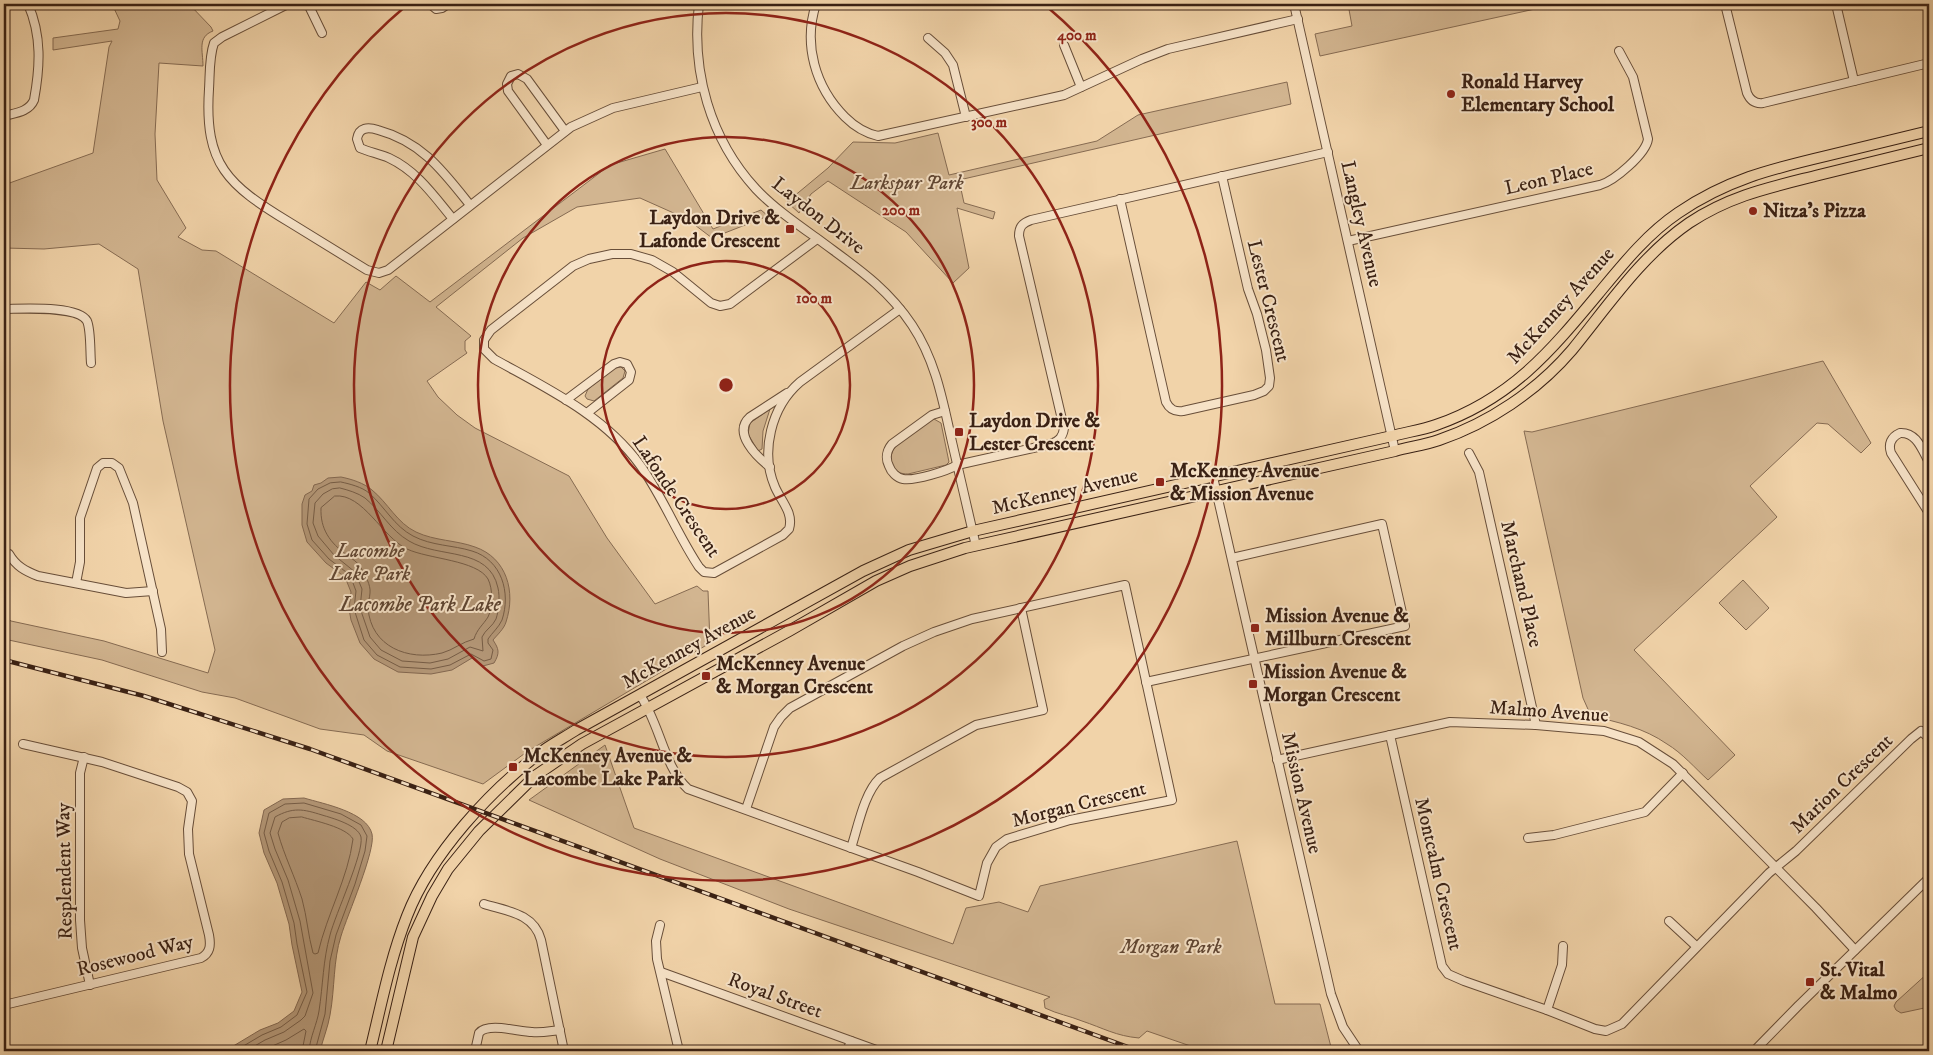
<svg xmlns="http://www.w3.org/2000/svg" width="1933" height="1055" font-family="'IM FELL DW Pica',serif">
<rect width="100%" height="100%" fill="#f1d3a9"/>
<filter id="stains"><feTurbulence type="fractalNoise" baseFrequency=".004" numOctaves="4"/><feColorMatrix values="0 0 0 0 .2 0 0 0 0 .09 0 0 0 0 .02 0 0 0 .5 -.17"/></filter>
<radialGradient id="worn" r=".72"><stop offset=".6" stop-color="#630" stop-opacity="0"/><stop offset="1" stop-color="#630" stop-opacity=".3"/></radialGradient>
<g fill="#d2b590" stroke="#866b52">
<path d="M 112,4 L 189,4 L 211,27 L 213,31 C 197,37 203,51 203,66 L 159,63 L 155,134 L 157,180 L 186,228 L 178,237 L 202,250 L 216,251 L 334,323 L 366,282 L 380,290 L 396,276 L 430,302 L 610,165 L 665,149 L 713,229 L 761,210 L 768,216 L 712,238 L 687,219 L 640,198 L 577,207 L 523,238 L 436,307 L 471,336 L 465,341 L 465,350 L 467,353 L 427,381 L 438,397 L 457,415 L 475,428 L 569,476 L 607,538 L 655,604 L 697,586 L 703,591 L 708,591 L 710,643 L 528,751 L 483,784 L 387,751 L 364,735 L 320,729 L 235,698 L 202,692 L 102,660 L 4,639 L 4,616 L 11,621 L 104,641 L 208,673 L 215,650 L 163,421 L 138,269 L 99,244 L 44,249 L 4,248 L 4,185 L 93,153 L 109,47 L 112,41 L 53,50 L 53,38 L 118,29 L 120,21 Z"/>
<path d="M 1348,4 L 1558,4 L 1320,56 L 1315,34 L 1352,26 Z"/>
<path d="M 1287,82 L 1291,104 L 959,180 L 964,203 L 995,212 L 993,219 L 957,208 L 969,268 L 953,283 L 906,232 L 828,181 L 811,194 L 799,213 L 787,202 L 828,168 L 853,142 L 895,143 L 938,133 L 949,175 L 1097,141 L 1138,115 Z"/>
<path d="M 1823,361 L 1871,443 L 1861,453 L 1828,424 L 1817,423 L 1750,486 L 1777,517 L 1634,650 L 1735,755 L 1708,780 C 1695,768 1682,753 1667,744 C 1644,728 1618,722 1591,716 L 1583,698 L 1524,431 L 1532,432 Z"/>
<path d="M 621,367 L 625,371 L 623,378 L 594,401 L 587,399 L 585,396 L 588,389 L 615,368 Z"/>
<path d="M 770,409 L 763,431 L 762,449 L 758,451 L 748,434 L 750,423 Z"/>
<path d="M 934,419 L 941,423 L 949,462 L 946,465 L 908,474 C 901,474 895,472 892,465 C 890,460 891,454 893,450 C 897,443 926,422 934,419 Z"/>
<path d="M 1743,580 L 1769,608 L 1746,630 L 1719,603 Z"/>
<path d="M 605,745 L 634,828 L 953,944 L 966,908 L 999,902 L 1028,912 L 1040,886 L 1237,841 L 1275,1004 L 1320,1004 L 1332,1051 L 1205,1051 L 1147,1031 L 1139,1038 C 1116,1036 1103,1028 1082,1021 C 1070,1016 1057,1014 1045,1008 L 1044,1000 L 1050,997 L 789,909 L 660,859 L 529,800 Z"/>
<path d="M 1929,972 L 1929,1007 L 1901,1013 L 1896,1010 L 1894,1006 L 1896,1002 Z"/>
</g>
<g fill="#b39676" stroke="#83674f">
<path d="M 341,477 C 351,479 364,483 372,490 C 388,503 397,523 416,532 C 435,541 456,540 475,547 C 507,558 516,592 506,622 C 504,629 497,635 493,640 C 499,649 500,653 494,663 L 483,666 L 472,658 L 452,670 L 431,674 L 398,672 L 374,659 L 360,643 L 351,620 L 349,609 L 351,592 L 345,577 L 326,563 L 307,542 L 302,525 L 302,504 L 305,495 L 312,491 L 314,485 L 321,483 L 328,478 Z"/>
<path d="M 304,798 C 324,804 367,812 372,834 C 376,850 347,916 341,936 C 333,961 335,988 330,1015 C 328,1027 323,1039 320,1051 L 225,1051 L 260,1030 L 278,1023 L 294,1011 L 302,992 L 292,945 L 289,924 L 277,883 L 264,853 L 259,833 L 264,810 L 283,799 Z"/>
</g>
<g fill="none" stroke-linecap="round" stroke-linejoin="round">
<g stroke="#765c45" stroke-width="1">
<path d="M 341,482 C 350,484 362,487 369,493 C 385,507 394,526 413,536 C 432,546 453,545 472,551 C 502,560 511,593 502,620 C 499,627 492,633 488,639 L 488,643 L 493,650 L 491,659 L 484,661 L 471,654 L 450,665 L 431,669 L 400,667 L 377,655 L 364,640 L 354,609 L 356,591 L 350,575 L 329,559 L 312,540 L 307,524 L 309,499 L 318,489 L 330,483 Z"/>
<path d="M 340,488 C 348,490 358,493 365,498 C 381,511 390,530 409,541 C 439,559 489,546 498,588 C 500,597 499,610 496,619 C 493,626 485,630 482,637 L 483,651 L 470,647 L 448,659 L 430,663 L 402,661 L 381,650 L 370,637 L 360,608 L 362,589 L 355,572 L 334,555 L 318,536 L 313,523 L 315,503 L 323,494 L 332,489 Z"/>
<path d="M 335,496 C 363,493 382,537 407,549 C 428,559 477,560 488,579 C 493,589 493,607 488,617 C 483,625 477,629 474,639 C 462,642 453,650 442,653 C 408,661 371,647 368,608 C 367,603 370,598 370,593 C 371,585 365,575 361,568 C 358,562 352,559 347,555 C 330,543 320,529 321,508 Z"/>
<path d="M 302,817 C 315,821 346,827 353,839 C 348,878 327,914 318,953 L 315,954 L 313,953 C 308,935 307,917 302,899 C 295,877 284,855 278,833 L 282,822 L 289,818 Z"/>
<path d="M 235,1051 L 262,1035 L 281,1027 L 297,1015 L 307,992 L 297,944 L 294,923 L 282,882 L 269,851 L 264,833 L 269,813 L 285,804 L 304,803 L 341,814 L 361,825 L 367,836 L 365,851 L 355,884 L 336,935 L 330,961 L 325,1014 L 315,1051"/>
<path d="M 246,1051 L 265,1040 L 284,1032 L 301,1020 L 305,1016 L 313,993 L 300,921 L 288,880 L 275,849 L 270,833 L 275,817 C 293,807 303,809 322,815 C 332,818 358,825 361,837 C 364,853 335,915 330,935 C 323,960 323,985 319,1011 C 317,1024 310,1037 309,1051"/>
<path d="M 261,1051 L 286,1040 L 304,1029 L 306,1031 L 302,1051"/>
</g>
<g stroke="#684e39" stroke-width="10">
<g id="minor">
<path d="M 288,4 L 222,37 L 214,43 C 209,57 210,74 209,89 C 204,165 228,185 289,222 C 315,238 341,254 367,270 L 379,273 L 388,270 L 571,127 L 613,108 L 702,87"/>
<path d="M 308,4 L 322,33"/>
<path d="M 430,4 L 436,9 L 442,8 L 448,4"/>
<path d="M 699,4 C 691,71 710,139 756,189 C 774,208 797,224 818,239 C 854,266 886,286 912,325 C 936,361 943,402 952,442 C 960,477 968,511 976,546"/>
<path d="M 816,4 C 803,44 815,87 845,117 C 854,126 865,133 878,136 L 1064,95 L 1142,59 L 1168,49 L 1298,19"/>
<path d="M 1294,4 L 1395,451"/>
<path d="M 1725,4 L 1747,93 C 1750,100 1755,104 1763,103 L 1929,63"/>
<path d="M 1836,4 L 1854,81"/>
<path d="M 928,38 L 945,53 L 953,65 L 966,117"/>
<path d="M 1064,45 L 1081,87"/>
<path d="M 4,116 C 15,113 29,112 34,100 C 40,67 42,36 28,4"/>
<path d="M 547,145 L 508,91 L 507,84 L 511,76 L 518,74 L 527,79 L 565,131"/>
<path d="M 1120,199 L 1166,402 C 1170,410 1175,412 1183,411 L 1254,395 L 1264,391 L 1269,386 L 1270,378 L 1266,350 L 1257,314 L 1248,289 L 1222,176"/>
<path d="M 453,219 C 434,196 417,171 389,158 C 380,154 369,152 360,148 L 357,139 C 359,127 368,127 378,130 C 422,142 443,171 470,205"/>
<path d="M 817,239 L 730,304 L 720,306 L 711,303 L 673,272 L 652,260 L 631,254 L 612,254 L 589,259 L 573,266 L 491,330 L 484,340 L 484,349 L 494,359 C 546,388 604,415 640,465 C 663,497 677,534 699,567 L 704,572 L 714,573 L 783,535 L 789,529 C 794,513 781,501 775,487 C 760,452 771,407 800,382 L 900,309"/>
<path d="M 1348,241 L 1600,185 C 1614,181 1646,154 1648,139 L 1633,77 L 1619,51"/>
<path d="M 4,309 C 21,309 78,305 87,321 C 91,330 90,352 91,363"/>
<path d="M 566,400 L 614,364 L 620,362 L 627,364 L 631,372 L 629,380 L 587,413"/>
<path d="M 945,411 L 932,415 L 892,444 C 887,450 885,458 889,466 C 891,472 897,478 903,479 C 915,481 947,471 957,465 L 1051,444 C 1059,441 1063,437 1064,428 L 1019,236 C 1019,226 1023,223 1031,220 L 1328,152"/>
<path d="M 1469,453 L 1479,472 L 1536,725"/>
<path d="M 1929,462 C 1922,450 1917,432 1900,433 C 1891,437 1888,444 1891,453 L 1929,513"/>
<path d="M 770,467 C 757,457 732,433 750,417 L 787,393"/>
<path d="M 1213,477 L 1331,994 L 1343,1027 L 1359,1051"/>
<path d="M 4,553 L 9,554 C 16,566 25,571 38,576 L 126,593 L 153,591"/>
<path d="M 76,583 L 80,562 L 80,518 L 97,468 L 103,463 L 112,463 L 119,468 L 133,503 L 161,629 L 162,652"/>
<path d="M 1146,682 L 1405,626 L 1382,524 L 1232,558"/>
<path d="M 640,695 C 660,724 664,767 688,789 L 918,872 L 979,896 L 987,863 L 996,847 L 1007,839 L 1070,820 L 1172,800 L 1125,585 L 972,619 L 934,632 L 903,646 L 790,708 L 781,717 L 774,727 L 746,809"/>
<path d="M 1390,735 L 1442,966 L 1448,974 L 1464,981 L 1547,1010 L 1595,1029 L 1606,1031 L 1622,1024 L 1769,873 L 1796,851 L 1911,739 L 1921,731 L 1929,738"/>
<path d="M 84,757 L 80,773 L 80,920 L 82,948 L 90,985"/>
<path d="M 1277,760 L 1450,722 L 1536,725 L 1604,731 L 1639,742 L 1673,764 L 1816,908 L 1855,950"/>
<path d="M 1528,838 L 1554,835 L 1645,812 L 1683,773"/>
<path d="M 851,848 C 858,827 864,793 880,778 L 976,725 L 1043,710 L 1021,608"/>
<path d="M 484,904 C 506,911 534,913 541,940 L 564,1051"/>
<path d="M 1669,921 L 1696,946"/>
<path d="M 660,925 L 656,941 L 657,959 L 679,1051"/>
<path d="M 661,972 L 879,1051"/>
<path d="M 4,1005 L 201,958 C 210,953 211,946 209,935 L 189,854 L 188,829 L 192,801 L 187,792 L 178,787 L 102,762 L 23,744"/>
<path d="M 1547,1010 L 1562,965 L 1563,946"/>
<path d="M 475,1051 L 479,1033 C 488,1022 519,1032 532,1032 C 542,1033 550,1031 560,1030"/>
<path d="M 847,1051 L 851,1041"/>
<path d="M 1754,1051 L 1799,1005 L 1929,878"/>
</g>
</g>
<g stroke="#3a2114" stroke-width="12">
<g id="major">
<path d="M 370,1051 C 381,1006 390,959 407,916 C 431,854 491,789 544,750 C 554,743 565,737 576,730 L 863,571 L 909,550 L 973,531 L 1392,436 C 1407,432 1422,430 1436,425 C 1511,399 1550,352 1599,293 C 1623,264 1647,234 1678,213 C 1726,180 1771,169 1826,156 C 1860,148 1895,139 1929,131"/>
<path d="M 386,1051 L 413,937 L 432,896 L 448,869 L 479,831 L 535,776 L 582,744 L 789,631 L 876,581 L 910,566 L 965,548 L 1395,451 C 1409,447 1425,445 1439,440 C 1489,423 1537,391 1572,350 C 1608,306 1641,256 1689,223 C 1731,195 1772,187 1819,175 C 1856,166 1893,157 1929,148"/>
</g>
</g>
<use href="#minor" stroke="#f6e2c7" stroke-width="8"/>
<use href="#major" stroke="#f1d3a9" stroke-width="10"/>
<g stroke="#3a2114" stroke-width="4.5">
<path id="rail" d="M 4,660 L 144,696 L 310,749 L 1139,1051"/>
</g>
<use href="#rail" stroke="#f6e2c7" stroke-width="2.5" stroke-dasharray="8" stroke-linecap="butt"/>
</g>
<g fill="none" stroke="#8f2418" stroke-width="2.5">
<circle cx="726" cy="385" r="124"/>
<circle cx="726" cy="385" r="248"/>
<circle cx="726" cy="385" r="372"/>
<path d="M1045 5A496 496 0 1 1 407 5"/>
</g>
<g fill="#8f2418" stroke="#f6e2c7" stroke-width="2">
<circle cx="1451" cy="94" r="5"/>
<circle cx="1753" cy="211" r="5"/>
<rect x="785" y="224" width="10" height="10" rx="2.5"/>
<rect x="954" y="427" width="10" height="10" rx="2.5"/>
<rect x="1155" y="477" width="10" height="10" rx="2.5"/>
<rect x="1250" y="623" width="10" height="10" rx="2.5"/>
<rect x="701" y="671" width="10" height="10" rx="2.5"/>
<rect x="1248" y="679" width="10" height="10" rx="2.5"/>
<rect x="508" y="762" width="10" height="10" rx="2.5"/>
<rect x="1805" y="977" width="10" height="10" rx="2.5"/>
</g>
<g text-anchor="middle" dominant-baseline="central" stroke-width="4" stroke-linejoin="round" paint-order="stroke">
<g font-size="20" font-weight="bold" fill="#3a2114" stroke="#f6e2c7" text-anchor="start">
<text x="1461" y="82">Ronald Harvey<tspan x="1461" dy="23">Elementary School</tspan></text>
<text x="1763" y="211">Nitza’s Pizza</text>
<text x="780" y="218" text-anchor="end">Laydon Drive &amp;<tspan x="780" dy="23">Lafonde Crescent</tspan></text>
<text x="969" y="421">Laydon Drive &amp;<tspan x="969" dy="23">Lester Crescent</tspan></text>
<text x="1170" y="471">McKenney Avenue<tspan x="1170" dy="23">&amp; Mission Avenue</tspan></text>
<text x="1265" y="616">Mission Avenue &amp;<tspan x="1265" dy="23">Millburn Crescent</tspan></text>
<text x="716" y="664">McKenney Avenue<tspan x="716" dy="23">&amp; Morgan Crescent</tspan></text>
<text x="1263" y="672">Mission Avenue &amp;<tspan x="1263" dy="23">Morgan Crescent</tspan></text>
<text x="523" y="756">McKenney Avenue &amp;<tspan x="523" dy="23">Lacombe Lake Park</tspan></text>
<text x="1820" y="970">St. Vital<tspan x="1820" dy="23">&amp; Malmo</tspan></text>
</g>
<g font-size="20" fill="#3a2114" stroke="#f6e2c7">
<text transform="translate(1549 179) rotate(-13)">Leon Place</text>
<text transform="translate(818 216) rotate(38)">Laydon Drive</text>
<text transform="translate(1361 224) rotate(77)">Langley Avenue</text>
<text transform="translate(1268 301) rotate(76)">Lester Crescent</text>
<text transform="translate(1561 306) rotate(-48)">McKenney Avenue</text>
<text transform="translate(1065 492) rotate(-13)">McKenney Avenue</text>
<text transform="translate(676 497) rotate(56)">Lafonde Crescent</text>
<text transform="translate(1521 584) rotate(77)">Marchand Place</text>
<text transform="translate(689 648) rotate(-29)">McKenney Avenue</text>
<text transform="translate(1549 712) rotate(4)">Malmo Avenue</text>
<text transform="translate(1842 784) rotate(-44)">Marion Crescent</text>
<text transform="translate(1301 793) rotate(77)">Mission Avenue</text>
<text transform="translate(1079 805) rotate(-14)">Morgan Crescent</text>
<text transform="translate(65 871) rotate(-91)">Resplendent Way</text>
<text transform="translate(1438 874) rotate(77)">Montcalm Crescent</text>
<text transform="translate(135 956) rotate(-14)">Rosewood Way</text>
<text transform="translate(775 996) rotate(20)">Royal Street</text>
</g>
<g font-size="20" font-style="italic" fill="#604633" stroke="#f6e2c7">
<text x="907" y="183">Larkspur Park</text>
<text x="370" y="551">Lacombe<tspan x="370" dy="23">Lake Park</tspan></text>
<text x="1171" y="947">Morgan Park</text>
</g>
<g font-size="21" font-style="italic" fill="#5e4431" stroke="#f6e2c7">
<text x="420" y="605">Lacombe Park Lake</text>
</g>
</g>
<circle cx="726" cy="385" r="8" fill="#8f2418" stroke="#f6e2c7" stroke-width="2.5"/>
<g font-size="15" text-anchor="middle" font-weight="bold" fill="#8f2418" stroke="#f6e2c7" stroke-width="4" stroke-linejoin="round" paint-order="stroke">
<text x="1077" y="40">400 m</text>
<text x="989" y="127">300 m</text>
<text x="901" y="215">200 m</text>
<text x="814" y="303">100 m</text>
</g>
<rect width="1933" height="1055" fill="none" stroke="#f1d3a9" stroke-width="20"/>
<rect x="5" y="5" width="1923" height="1045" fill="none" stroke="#3a2114" stroke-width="2.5"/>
<rect x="10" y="10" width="1913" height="1035" fill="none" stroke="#3a2114"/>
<rect width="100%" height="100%" filter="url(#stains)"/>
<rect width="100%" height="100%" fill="url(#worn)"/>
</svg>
